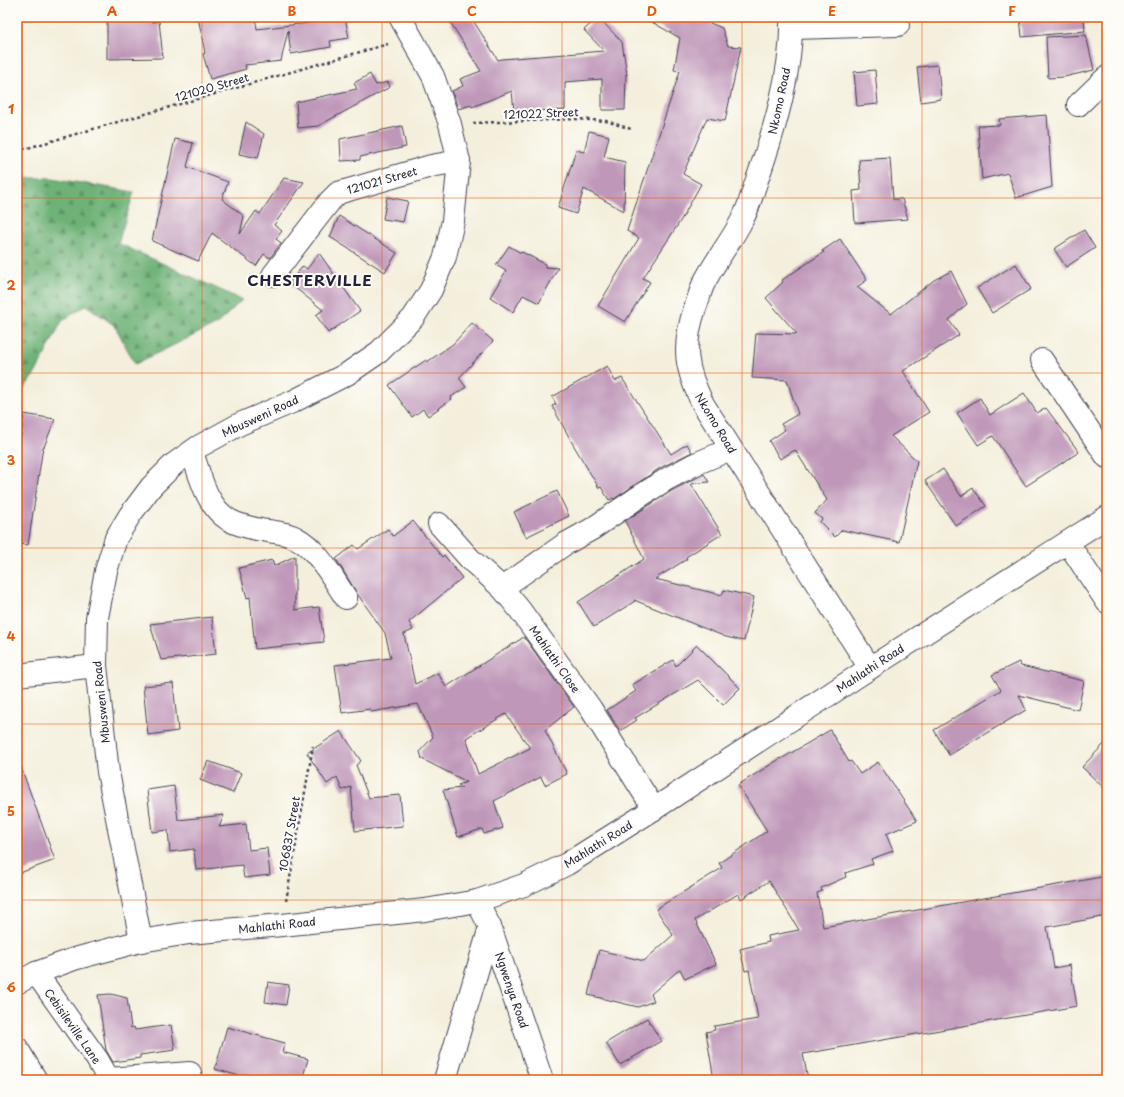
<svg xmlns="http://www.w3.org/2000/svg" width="1124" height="1097" font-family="'Playpen Sans',sans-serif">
<defs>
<pattern id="forest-firs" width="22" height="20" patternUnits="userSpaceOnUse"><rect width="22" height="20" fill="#6eb277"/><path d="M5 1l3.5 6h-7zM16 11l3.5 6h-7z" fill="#5a9063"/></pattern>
</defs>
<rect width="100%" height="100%" fill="#fdfcf7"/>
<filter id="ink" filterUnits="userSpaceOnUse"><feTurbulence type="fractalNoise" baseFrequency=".025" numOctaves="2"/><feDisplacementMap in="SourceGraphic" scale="8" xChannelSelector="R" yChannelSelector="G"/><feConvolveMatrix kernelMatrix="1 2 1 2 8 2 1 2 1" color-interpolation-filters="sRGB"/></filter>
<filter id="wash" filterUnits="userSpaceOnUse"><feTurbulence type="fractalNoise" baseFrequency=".012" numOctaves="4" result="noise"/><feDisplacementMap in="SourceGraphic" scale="16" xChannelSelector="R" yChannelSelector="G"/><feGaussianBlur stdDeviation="0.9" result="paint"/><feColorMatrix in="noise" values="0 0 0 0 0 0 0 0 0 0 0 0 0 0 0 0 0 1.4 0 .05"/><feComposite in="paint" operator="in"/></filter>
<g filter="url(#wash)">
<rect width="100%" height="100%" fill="#f4efdc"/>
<path fill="url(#forest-firs)" stroke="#486a59" d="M 17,178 L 52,178 L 134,192 L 118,243 L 242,300 L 217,324 L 135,364 L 115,326 L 86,305 L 62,321 L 36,372 L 17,398 Z"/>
<g id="blocks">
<g fill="#bf98b9" fill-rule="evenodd">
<path d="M 107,17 L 151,17 L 152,22 L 159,21 L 163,58 L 107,59 Z"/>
<path d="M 198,17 L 255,17 L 257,29 L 308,23 L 308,22 L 326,19 L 327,21 L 345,17 L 349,38 L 330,41 L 331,47 L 291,54 L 288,30 L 281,61 L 245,65 L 246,69 L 210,79 L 203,54 L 205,53 Z"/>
<path d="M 447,17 L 471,17 L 498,60 L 502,59 L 604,51 L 584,30 L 598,17 L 622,42 L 627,75 L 626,74 L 625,110 L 602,110 L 602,79 L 565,82 L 565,110 L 514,111 L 512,91 L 472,107 L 471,105 L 458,109 L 452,91 L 463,86 L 460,79 L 481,71 Z"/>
<path d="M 643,17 L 696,17 L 722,28 L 728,46 L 741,47 L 725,121 L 707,118 L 683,174 L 701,184 L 681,220 L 643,278 L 650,282 L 625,322 L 598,306 L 639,238 L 627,231 L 680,71 L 674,70 L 680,38 Z"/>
<path d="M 1020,17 L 1084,17 L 1085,31 L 1022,37 Z"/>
<path d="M 1086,35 L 1094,70 L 1064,77 L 1048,78 L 1046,37 Z"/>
<path d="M 938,65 L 941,99 L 921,102 L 917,67 Z"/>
<path d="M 875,70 L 878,104 L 857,106 L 854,72 Z"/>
<path d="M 370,74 L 376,85 L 388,82 L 390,87 L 318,126 L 298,128 L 296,102 L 357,89 L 354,83 Z"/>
<path d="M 1047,115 L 1052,187 L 1016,198 L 1008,173 L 982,179 L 978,126 L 1000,125 L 999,119 Z"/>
<path d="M 246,122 L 264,134 L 258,158 L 239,154 Z"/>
<path d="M 402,126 L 406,147 L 360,157 L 360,160 L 341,161 L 340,139 Z"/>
<path d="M 589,131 L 609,136 L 604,157 L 625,162 L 624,211 L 584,189 L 576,214 L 558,208 L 576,150 L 584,152 Z"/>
<path d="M 175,139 L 193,143 L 187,167 L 228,182 L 222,199 L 244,216 L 240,234 L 256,211 L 260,214 L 284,178 L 304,182 L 274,225 L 282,231 L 276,239 L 281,243 L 270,258 L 264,254 L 256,266 L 212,233 L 198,261 L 152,241 Z"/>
<path d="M 890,158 L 893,199 L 902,199 L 908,219 L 855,223 L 853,191 L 861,190 L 859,160 Z"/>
<path d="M 387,197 L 408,201 L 403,222 L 383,219 Z"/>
<path d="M 339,216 L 397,253 L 385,272 L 330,237 Z"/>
<path d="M 1084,230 L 1095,248 L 1066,267 L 1054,249 Z"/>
<path d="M 840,239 L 867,280 L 857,287 L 891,314 L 934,280 L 951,271 L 967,304 L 949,320 L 959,335 L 903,371 L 929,412 L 891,436 L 917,461 L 899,542 L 842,530 L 835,537 L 820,522 L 822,519 L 815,513 L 827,500 L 795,450 L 780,459 L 769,441 L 785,430 L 781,424 L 798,414 L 787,380 L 752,378 L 756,333 L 797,334 L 766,298 L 783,282 L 782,280 L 824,252 L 822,251 Z"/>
<path d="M 509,246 L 521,253 L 522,252 L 545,264 L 545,267 L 558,268 L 539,303 L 523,295 L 513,312 L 490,297 L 506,271 L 496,265 Z"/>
<path d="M 319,253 L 360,311 L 328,333 L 316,315 L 323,310 L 289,283 L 303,266 L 307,269 Z"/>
<path d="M 1016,264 L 1031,289 L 992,313 L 977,288 Z"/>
<path d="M 472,323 L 493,341 L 459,378 L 466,387 L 451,397 L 452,399 L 428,416 L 423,409 L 412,417 L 389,385 L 426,360 L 427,362 L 453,344 Z"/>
<path d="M 607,366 L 615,381 L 622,378 L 671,454 L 687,444 L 692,452 L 660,468 L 614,499 L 614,498 L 609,500 L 601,487 L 599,488 L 574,446 L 552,406 L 556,404 L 552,397 Z"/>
<path d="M 1024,393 L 1037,413 L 1046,408 L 1079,452 L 1026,486 L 993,436 L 978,445 L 957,413 L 980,398 L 990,415 Z"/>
<path d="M 24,414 L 55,419 L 44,447 L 43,447 L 28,545 L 17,544 L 17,463 Z"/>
<path d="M 943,469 L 961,496 L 973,488 L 986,506 L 956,526 L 925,481 Z"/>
<path d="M 704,474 L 709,482 L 691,484 L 722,534 L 686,557 L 687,559 L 655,579 L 722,595 L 724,590 L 754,597 L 744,641 L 726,637 L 634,600 L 635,601 L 594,627 L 578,602 L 644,559 L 625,521 L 673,490 Z"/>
<path d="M 557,491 L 569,516 L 526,537 L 514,512 Z"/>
<path d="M 413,521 L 442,557 L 444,555 L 462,578 L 409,622 L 413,630 L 404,634 L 415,684 L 438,673 L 446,687 L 524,637 L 574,707 L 545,730 L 567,774 L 545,785 L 541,777 L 494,801 L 503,828 L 484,834 L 482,829 L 458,837 L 443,790 L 462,788 L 458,785 L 467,782 L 422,759 L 420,751 L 433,737 L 418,704 L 371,712 L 370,709 L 342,713 L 335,665 L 391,658 L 385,633 L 358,595 L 336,559 L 354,545 L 358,549 L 388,529 L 393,536 ZM 506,714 L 530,748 L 478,774 L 466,738 Z"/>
<path d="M 295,556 L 295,610 L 319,607 L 324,642 L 255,649 L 250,597 L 247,598 L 239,568 L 272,560 L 274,566 Z"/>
<path d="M 212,617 L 216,654 L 161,660 L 150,624 Z"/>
<path d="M 697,645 L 740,688 L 723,705 L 698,680 L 635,718 L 637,720 L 620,731 L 607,710 L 636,691 L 632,685 L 673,660 L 676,666 Z"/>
<path d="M 1019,662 L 1021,666 L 1084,681 L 1078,710 L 1019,695 L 1026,710 L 949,755 L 934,730 L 1001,690 L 992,675 Z"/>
<path d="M 173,683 L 178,731 L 148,735 L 143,686 Z"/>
<path d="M 830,730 L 849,762 L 851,761 L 860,774 L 878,762 L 917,821 L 886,834 L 893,851 L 871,859 L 873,864 L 845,873 L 846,877 L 821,888 L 822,891 L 817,893 L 823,927 L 1107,876 L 1107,916 L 1047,927 L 1054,968 L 1070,965 L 1077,1006 L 803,1054 L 808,1080 L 714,1080 L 706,1032 L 715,1030 L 714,1026 L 758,1019 L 749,970 L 745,971 L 740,949 L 769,942 L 768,936 L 799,930 L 769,881 L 741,899 L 738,894 L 695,920 L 716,964 L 685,979 L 680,969 L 651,994 L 654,1001 L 638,1007 L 588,995 L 599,950 L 644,961 L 673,935 L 656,909 L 722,868 L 719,863 L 767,831 L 738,785 L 781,758 L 781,759 Z"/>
<path d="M 341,731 L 361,761 L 356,765 L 369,798 L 400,795 L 403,826 L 355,831 L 351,787 L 342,790 L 337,777 L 327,784 L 307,753 Z"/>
<path d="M 1107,741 L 1107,791 L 1082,767 Z"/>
<path d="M 208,761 L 241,773 L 233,793 L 200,780 Z"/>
<path d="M 17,762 L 19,762 L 55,860 L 17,874 Z"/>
<path d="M 174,786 L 178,820 L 224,815 L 219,827 L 246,824 L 249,850 L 267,848 L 270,875 L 244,878 L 242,865 L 196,870 L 194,849 L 170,852 L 168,830 L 152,832 L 147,790 Z"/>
<path d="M 268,982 L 289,985 L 286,1005 L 265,1002 Z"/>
<path d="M 111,994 L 127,998 L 131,1028 L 134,1027 L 135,1030 L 171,1025 L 175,1050 L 140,1055 L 140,1058 L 113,1062 L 106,1050 L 98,995 Z"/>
<path d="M 647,1018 L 661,1041 L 620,1065 L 606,1043 Z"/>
<path d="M 227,1027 L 285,1043 L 282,1052 L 308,1059 L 302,1080 L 253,1080 L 215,1069 Z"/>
</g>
</g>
</g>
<g filter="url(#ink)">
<use href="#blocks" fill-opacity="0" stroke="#424153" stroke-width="1"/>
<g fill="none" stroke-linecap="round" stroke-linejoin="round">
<g stroke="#424153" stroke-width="24">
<g id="minor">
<path d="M 791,17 C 793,69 774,131 757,180 C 752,193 749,208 742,220 C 731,242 714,262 703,285 C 700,292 698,301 695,308 C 682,347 685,368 703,404 L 870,668"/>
<path d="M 792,28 L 898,25"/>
<path d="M 1078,105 L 1107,77"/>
<path d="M 273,275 L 330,201 L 338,193 L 431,166 L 459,161"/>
<path d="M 1042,360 L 1107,457"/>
<path d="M 192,452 C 200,475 206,506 229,520 C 238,525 251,528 261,530 C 273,532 285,532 296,538 C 318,549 333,579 346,598"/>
<path d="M 439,524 L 470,559 L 502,588 L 520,610 L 591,709 L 654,809"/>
<path d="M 1068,543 L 1107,602"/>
<path d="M 502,588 L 565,544 L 592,529 L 637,498 L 667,479 L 695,464 L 731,449"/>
<path d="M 17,675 L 96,666"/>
<path d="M 477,901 L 490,927 L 542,1080"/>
<path d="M 141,941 L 108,772 L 96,666 L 97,618 L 106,571 L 116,538 L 130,515 L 151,487 L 174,464 L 198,447 L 240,424 L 292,402 L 347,374 L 379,352 L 413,318 L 431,290 L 445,257 L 453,221 L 459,161 L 450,124 L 433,76 L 400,17"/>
<path d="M 36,973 L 97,1059 L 109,1080"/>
<path d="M 17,983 L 36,973 L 74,959 L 141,941 L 189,933 L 282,925 L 425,910 L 477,901 L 524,885 L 567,864 L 654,809 L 870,668 L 1107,517"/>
<path d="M 17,1048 L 36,1080"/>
<path d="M 108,1079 L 190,1073"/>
<path d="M 445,1080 L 490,927"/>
</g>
</g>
<g stroke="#424153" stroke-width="2.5" stroke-dasharray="3 3" stroke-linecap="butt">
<path d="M 473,123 L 576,119 L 606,121 L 631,129"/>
<path d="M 17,151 L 388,44"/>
<path d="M 286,901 L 313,746"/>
</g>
<use href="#minor" stroke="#fff" stroke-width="22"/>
</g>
</g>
<path fill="none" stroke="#e8590c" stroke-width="1" stroke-opacity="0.55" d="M 202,17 L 202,1080M 382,17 L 382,1080M 562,17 L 562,1080M 742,17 L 742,1080M 922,17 L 922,1080M 17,198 L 1107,198M 17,373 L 1107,373M 17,548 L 1107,548M 17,724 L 1107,724M 17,900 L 1107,900"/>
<g text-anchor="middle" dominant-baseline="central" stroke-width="4" stroke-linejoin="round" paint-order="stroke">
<g font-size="11" fill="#22223b" stroke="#fdfcf7">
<text transform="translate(212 87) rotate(-16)">121020 Street</text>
<text transform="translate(779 101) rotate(-78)">Nkomo Road</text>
<text transform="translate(541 113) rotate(-2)">121022 Street</text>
<text transform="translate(382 180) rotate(-16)">121021 Street</text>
<text transform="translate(260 416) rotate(-25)">Mbusweni Road</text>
<text transform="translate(716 423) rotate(59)">Nkomo Road</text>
<text transform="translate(555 659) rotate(55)">Mahlathi Close</text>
<text transform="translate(870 668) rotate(-33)">Mahlathi Road</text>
<text transform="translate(101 702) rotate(-96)">Mbusweni Road</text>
<text transform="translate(289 834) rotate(-80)">106837 Street</text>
<text transform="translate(598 844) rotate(-32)">Mahlathi Road</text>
<text transform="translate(277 925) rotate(-6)">Mahlathi Road</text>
<text transform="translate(512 990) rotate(71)">Ngwenya Road</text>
<text transform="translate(73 1026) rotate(55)">Cebisileville Lane</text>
</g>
<g font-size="15" font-weight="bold" letter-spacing="1" fill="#22223b" stroke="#fdfcf7">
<text x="310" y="279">CHESTERVILLE</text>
</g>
</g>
<rect width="1124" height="1097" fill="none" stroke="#fdfcf7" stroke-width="44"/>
<rect x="22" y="22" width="1080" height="1053" fill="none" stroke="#e8590c" stroke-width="1.5"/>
<g font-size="13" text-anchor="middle" font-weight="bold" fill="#e8590c">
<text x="112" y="16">A</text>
<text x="292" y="16">B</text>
<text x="472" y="16">C</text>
<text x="652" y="16">D</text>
<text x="832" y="16">E</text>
<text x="1012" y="16">F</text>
<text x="11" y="114">1</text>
<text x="11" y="290">2</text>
<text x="11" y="465">3</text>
<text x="11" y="641">4</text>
<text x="11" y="816">5</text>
<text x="11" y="992">6</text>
</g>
</svg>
